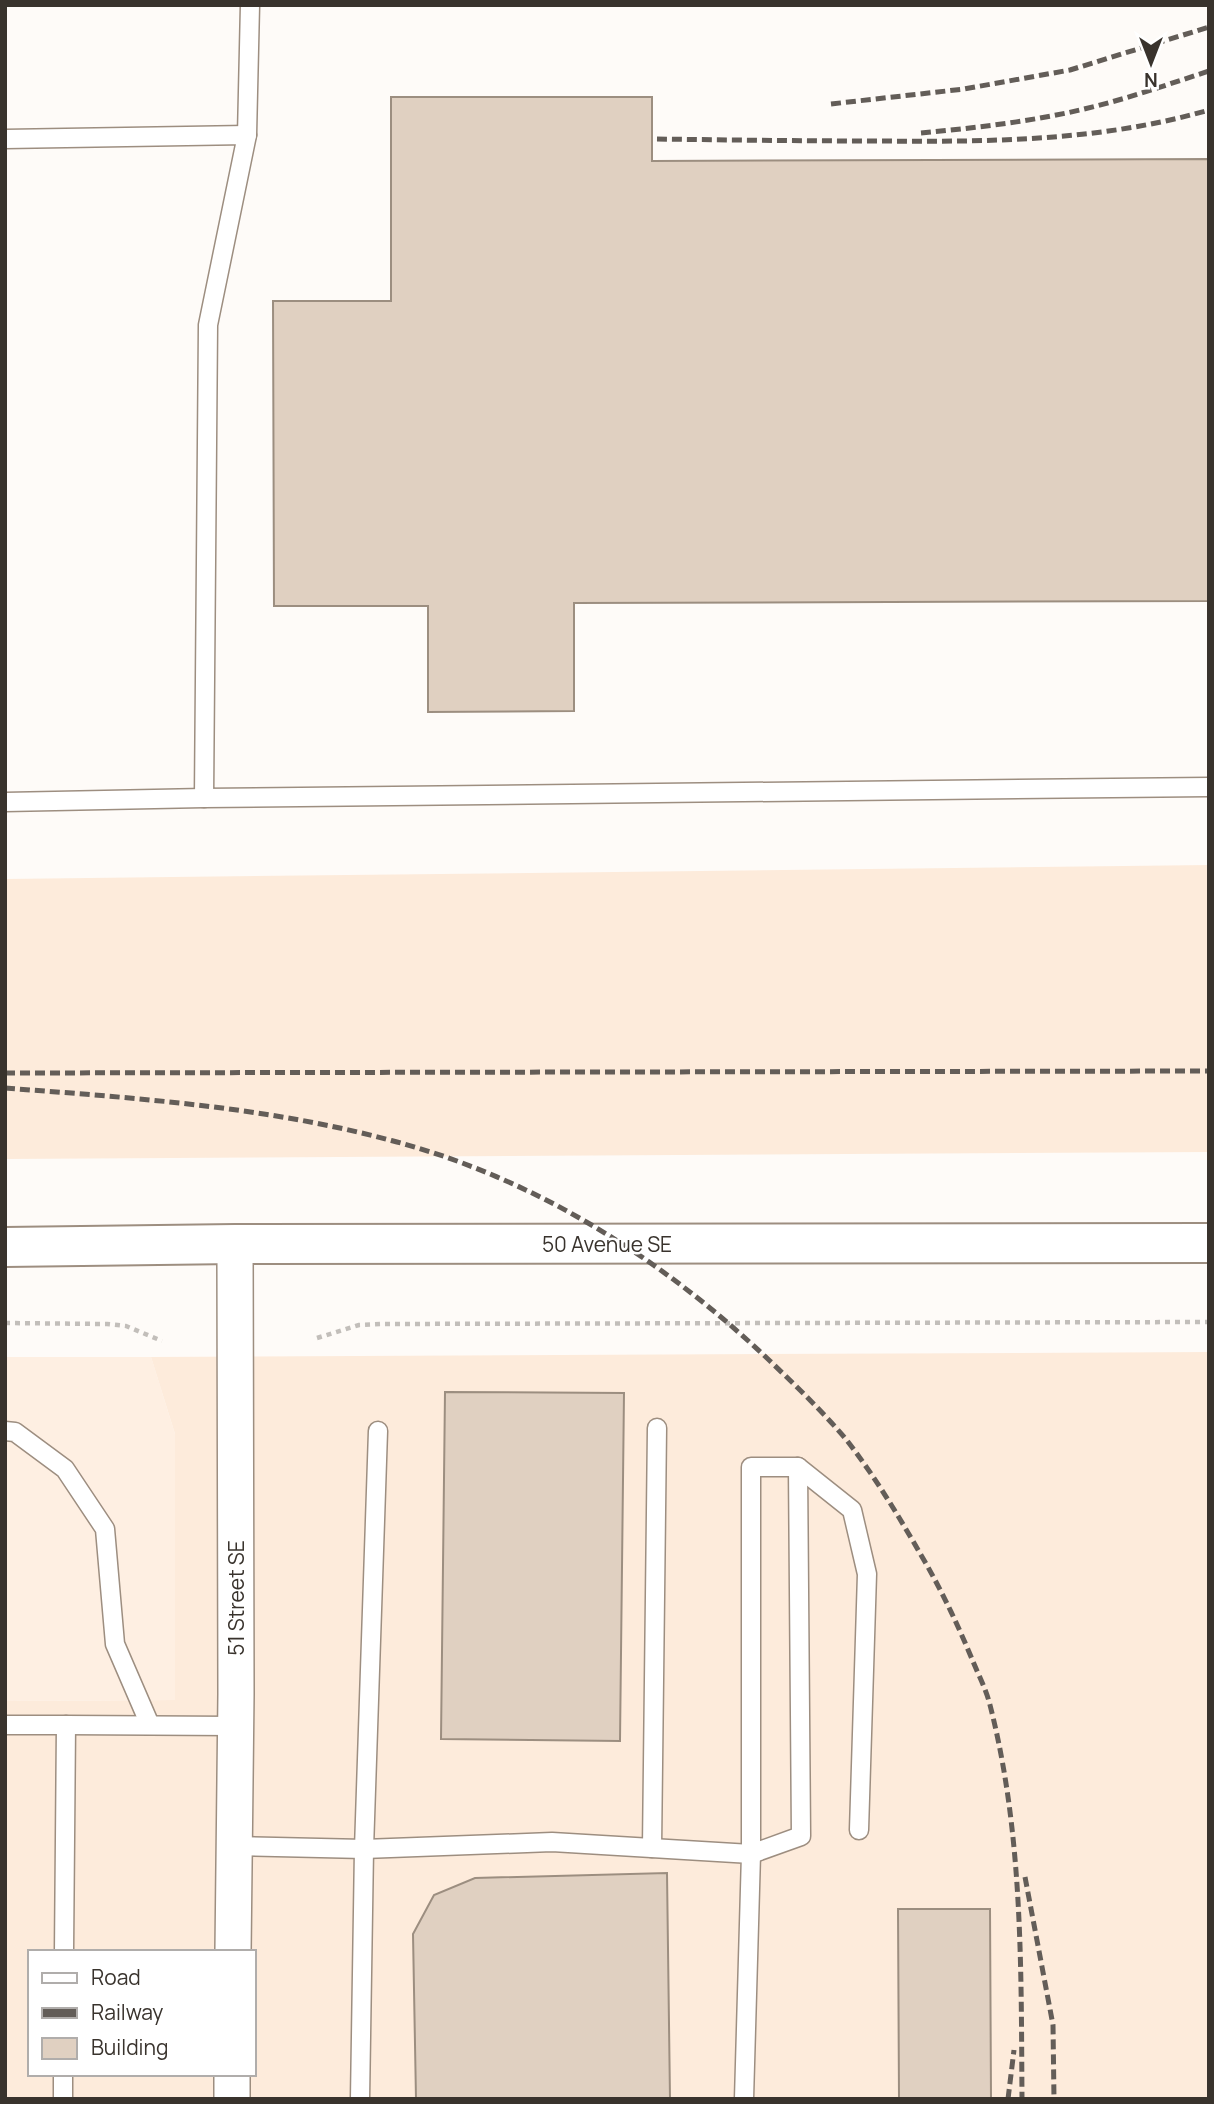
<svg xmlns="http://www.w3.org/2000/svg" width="1214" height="2104" font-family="Manrope,sans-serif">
<rect width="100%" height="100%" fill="#fefbf8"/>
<path fill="#feefe2" d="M 5,1357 L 151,1357 L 175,1434 L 175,1700 L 5,1701 Z"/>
<g fill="#fdebdb" fill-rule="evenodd">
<path d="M 1209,865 L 1209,1152 L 5,1159 L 5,879 Z"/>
<path d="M 1209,1352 L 1209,2099 L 5,2099 L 5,1701 L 175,1700 L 175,1434 L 151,1357 ZM 30,1952 L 254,1952 L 254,2074 L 30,2074 Z"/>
</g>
<g fill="#e0d0c1" stroke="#9c8e80" stroke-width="2">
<path d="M 391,97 L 652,97 L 652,161 L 1209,159 L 1209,601 L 574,603 L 574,711 L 428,712 L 428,606 L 274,606 L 273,301 L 391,301 Z"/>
<path d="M 445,1392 L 624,1393 L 620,1741 L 441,1739 Z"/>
<path d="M 667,1873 L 670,2099 L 416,2099 L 413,1934 L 434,1895 L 475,1878 Z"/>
<path d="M 898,1909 L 990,1909 L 991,2099 L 899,2099 Z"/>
</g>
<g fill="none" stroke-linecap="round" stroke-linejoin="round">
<g stroke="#9d8e80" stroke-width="21">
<g id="lane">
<path d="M 247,135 L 250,5"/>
<path d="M 5,139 L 247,135 L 208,325 L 204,798 L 1209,787"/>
<path d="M 5,802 L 204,798"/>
<path d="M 5,1431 L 15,1432 L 65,1469 L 105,1529 L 115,1644 L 150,1725"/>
<path d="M 751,1467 L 798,1467 L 801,1836 L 751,1854 Z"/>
<path d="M 798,1467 L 852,1510 L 867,1574 L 859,1830"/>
<path d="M 5,1725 L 66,1725 L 64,1952"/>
<path d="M 66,1725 L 234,1726"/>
<path d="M 233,1846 L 364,1849 L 552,1842 L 751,1854 L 744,2099"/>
<path d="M 652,1848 L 657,1428"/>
<path d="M 63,2099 L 63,2074"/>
<path d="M 360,2099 L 364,1849 L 378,1431"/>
</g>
</g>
<g stroke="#9d8e80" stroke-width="38">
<g id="street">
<path d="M 233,1952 L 236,1694 L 235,1244"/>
<path d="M 232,2099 L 232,2074"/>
</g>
</g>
<g stroke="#9d8e80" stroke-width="42">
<path id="secondary" d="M 5,1247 L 235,1244 L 1209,1243"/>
</g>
<g stroke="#c2beba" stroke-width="4.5" stroke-dasharray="5 5" stroke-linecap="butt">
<path d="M 5,1323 L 107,1324 L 126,1326 L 162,1341"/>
<path d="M 317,1338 L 359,1325 L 382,1324 L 1209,1322"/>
</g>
<use href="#lane" stroke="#fff" stroke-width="18"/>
<use href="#street" stroke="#fff" stroke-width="35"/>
<use href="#secondary" stroke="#fff" stroke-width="38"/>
<g stroke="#635d58" stroke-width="5" stroke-dasharray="10 5" stroke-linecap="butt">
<path d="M 831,104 L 964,89 L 1070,70 L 1209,27"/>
<path d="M 921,133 C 973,128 1028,122 1080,110 C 1124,100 1166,85 1209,71"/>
<path d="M 657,139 C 731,140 806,141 881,141 C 991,142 1102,141 1209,110"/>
<path d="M 5,1073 L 1209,1071"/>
<path d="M 5,1088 C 136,1098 270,1107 397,1142 C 538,1180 665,1261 770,1361 C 796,1386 822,1411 845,1438 C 874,1475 898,1515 921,1555 C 941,1589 957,1623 972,1659 C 978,1674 986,1689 990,1705 C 1023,1834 1021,1967 1022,2099"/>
<path d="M 1025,1877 L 1053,2025 L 1054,2099"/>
<path d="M 1008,2099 L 1014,2050"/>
</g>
</g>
<g text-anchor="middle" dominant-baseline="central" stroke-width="5" stroke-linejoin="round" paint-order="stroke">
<g font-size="21" fill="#39332d" stroke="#fff">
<text x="607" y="1244">50 Avenue SE</text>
<text transform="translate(236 1598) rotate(-90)">51 Street SE</text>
</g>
</g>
<rect width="1214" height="2104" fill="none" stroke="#39332d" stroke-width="14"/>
<rect x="28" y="1950" width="228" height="126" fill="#ffffff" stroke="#b0adab" stroke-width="2"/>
<rect x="42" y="1973" width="35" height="10" fill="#ffffff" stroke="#b0adab" stroke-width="2"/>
<text x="91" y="1985" font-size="21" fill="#39332d">Road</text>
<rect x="42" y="2008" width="35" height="10" fill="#635d58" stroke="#b0adab" stroke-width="2"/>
<text x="91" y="2020" font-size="21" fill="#39332d">Railway</text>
<rect x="42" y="2038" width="35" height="21" fill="#e0d0c1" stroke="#b0adab" stroke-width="2"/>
<text x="91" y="2055" font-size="21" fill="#39332d">Building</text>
<g transform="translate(1151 63) rotate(180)" stroke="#ffffff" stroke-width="5" paint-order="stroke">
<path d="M0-5L12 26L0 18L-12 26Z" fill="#39332d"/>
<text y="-10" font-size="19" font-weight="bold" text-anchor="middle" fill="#39332d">N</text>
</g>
</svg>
